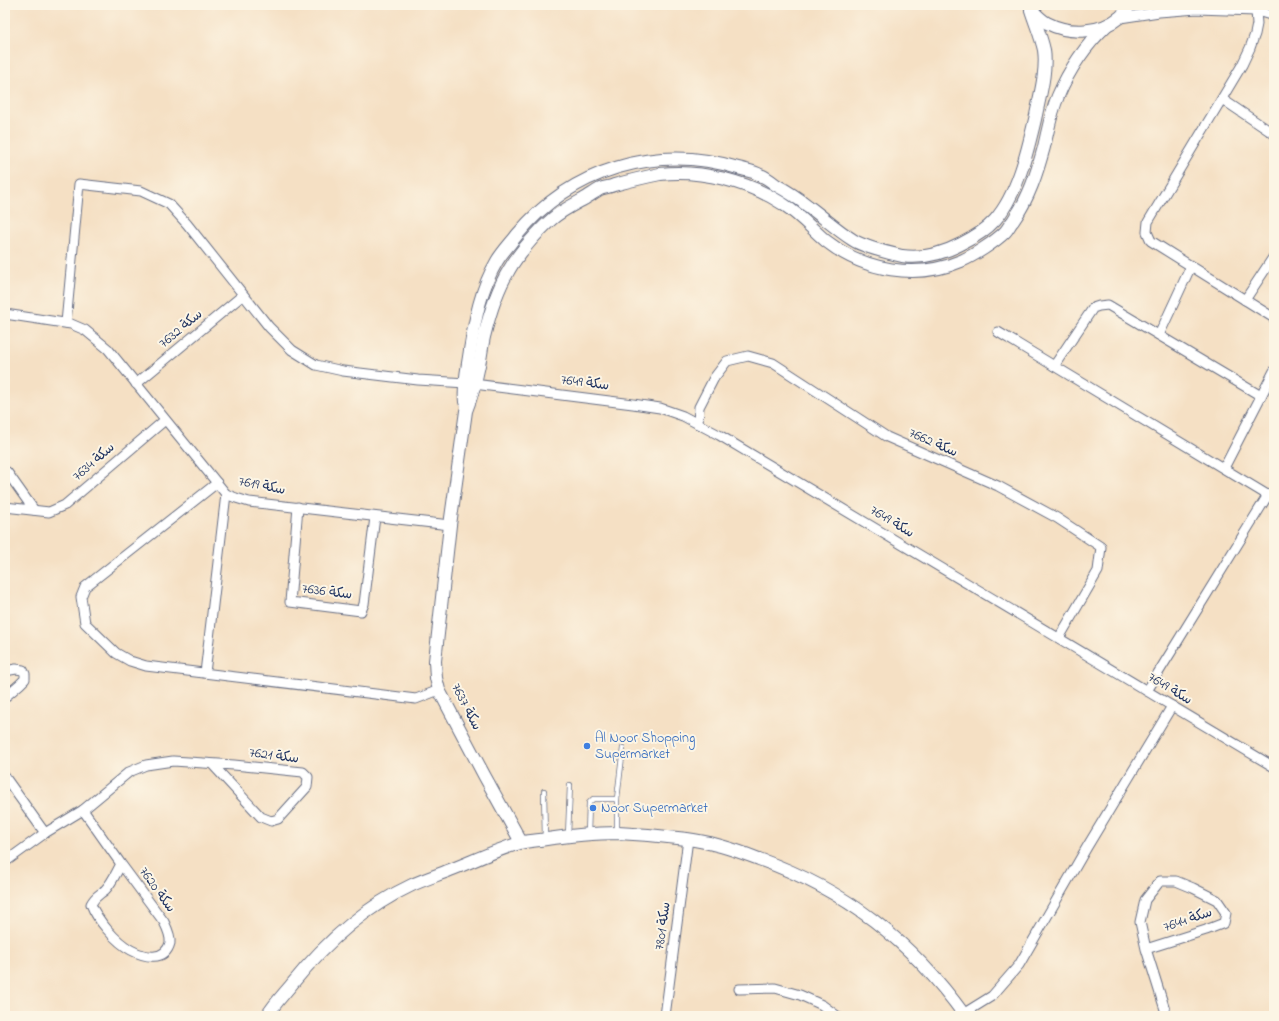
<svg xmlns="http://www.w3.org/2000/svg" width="1279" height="1021" font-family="'Indie Flower','Playpen Sans Arabic',sans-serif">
<rect width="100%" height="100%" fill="#fcf5e5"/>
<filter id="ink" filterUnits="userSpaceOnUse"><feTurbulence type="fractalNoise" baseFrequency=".025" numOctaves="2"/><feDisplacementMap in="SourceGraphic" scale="8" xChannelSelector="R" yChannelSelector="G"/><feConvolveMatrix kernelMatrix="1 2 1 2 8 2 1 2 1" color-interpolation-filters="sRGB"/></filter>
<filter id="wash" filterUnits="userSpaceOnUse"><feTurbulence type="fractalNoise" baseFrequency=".012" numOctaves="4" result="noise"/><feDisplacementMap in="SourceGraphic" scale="16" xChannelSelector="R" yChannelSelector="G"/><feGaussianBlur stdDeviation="0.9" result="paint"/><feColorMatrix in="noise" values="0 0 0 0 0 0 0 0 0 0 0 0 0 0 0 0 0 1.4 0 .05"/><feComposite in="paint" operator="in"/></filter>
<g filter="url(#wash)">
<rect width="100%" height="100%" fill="#f5e0c4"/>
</g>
<g filter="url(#ink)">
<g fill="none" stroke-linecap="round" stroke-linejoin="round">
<g stroke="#676d82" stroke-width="6">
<g id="lane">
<path d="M 544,791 L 545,839"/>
<path d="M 617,799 L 617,832"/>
<path d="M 588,834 L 589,803 L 593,799 L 617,799 L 623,748"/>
<path d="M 568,836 L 570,785"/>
</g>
</g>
<g stroke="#676d82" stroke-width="11">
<g id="street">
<path d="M 1250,9 L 1274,16"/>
<path d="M 1256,11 L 1257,24 L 1255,34 L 1250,48 L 1242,65 L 1148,222 L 1147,232 L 1151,241 L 1274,318"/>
<path d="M 1120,18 L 1159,12 L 1197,9 L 1256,11"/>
<path d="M 1222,99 L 1274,134"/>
<path d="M 1245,300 L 1274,256"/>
<path d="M 5,314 L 71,324 L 85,330 L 108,349 L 226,494 L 236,498 L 249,502 L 450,525"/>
<path d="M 66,323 L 79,184 L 141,191 L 169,204 L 187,224 L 269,327 L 292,350 L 316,365 L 343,371 L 418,380 L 466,383 L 633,404 L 660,408 L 683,416 L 719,435 L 1274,767"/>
<path d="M 998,332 L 1274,499"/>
<path d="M 1159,335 L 1191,266"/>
<path d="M 1054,366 L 1093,308 L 1099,306 L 1108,305 L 1261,396"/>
<path d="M 136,384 L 243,295"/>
<path d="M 698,424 L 699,407 L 714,378 L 727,361 L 748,356 L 773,363 L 887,437 L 998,486 L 1057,518 L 1101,547 L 1098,571 L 1059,638"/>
<path d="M 1224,468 L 1274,371"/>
<path d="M 5,471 L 7,472 L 34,510"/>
<path d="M 217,483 L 85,587 L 81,597 L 85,623 L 116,653 L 130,661 L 146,666 L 416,699 L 439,690"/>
<path d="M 5,507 L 49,512 L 65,505 L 165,420"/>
<path d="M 298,507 L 290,602 L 361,611 L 364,604 L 375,517"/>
<path d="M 5,671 L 16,669 L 23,670 L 25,674 L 25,679 L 20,684 L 5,697"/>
<path d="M 205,673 L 226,494"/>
<path d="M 1147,691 L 1268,495"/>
<path d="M 5,777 L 45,833"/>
<path d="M 83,810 L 121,864 L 164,922 C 167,928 171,936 170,943 C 165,962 144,957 131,950 C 116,942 97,920 91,904 C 95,896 99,895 105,890 C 112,883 116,873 121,864"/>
<path d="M 5,862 L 45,833 L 83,810 L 129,772 L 146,765 L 173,761 L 234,765 L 303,772 L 308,777 L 307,787 L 278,819 L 271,821 L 261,817 L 212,764"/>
<path d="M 1146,949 L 1206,930 L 1224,923 L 1226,913 L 1217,900 L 1193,888 L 1176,881 L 1160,881 L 1145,900 L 1140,922 L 1146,949 L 1167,1016"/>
<path d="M 739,989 L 775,988 L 800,995 L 822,1005 L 837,1016"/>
<path d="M 963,1014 L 992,996 L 1019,965 L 1087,847 L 1172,706"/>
<path d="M 665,1016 L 688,839"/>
</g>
</g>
<g stroke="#676d82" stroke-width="14">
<g id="secondary">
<path d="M 1031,9 C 1036,14 1041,20 1047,23 C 1070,35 1101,33 1120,17 C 1124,14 1127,9 1130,5"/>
<path d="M 465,402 C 463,385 468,366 470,350 C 475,319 481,288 497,261 C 503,251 511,243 517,235 C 571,169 657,143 738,168 C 745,170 754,171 760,175 C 766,177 771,181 776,185 C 787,191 798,198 808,206 C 823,217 837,230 853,240 C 864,247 889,253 902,256 C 923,259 942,254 961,244 C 973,238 986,230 995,220 C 1018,194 1028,149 1036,115 C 1040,95 1047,71 1044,50 C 1041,36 1035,23 1031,10"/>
<path d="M 521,842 L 484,775 L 439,690 L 436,678 L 435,661 L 450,525 L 466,411 C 472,396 476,380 479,365 C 481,356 482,346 484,337 C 489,316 498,288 509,270 C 518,254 538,231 552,219 C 561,211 573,205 584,199 C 589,196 595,192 600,189 C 605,187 610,187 614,185 C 629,181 645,177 660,174 C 700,169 750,182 783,204 C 799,214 812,229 826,241 C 864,271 917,280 961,261 C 973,256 995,242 1005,232 C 1008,229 1010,224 1013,221 C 1029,198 1037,173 1044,147 C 1048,130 1051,112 1058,96 C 1069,70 1085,46 1106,26"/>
<path d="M 267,1016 C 274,1004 284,994 292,984 C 325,943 365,907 412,885 C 425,879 438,875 450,870 C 473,861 496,850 520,843 C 526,841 533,841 540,840 C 566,836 591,833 618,833 C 641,834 664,836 687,839 C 712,842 736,850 759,859 C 846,890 911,941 965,1016"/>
</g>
</g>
<use href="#lane" stroke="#fff" stroke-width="4.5"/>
<use href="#street" stroke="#fff" stroke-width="9"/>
<use href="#secondary" stroke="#fff" stroke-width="12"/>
</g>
</g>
<g fill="#3f7fe0" stroke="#fcf5e5" stroke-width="1.5">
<circle cx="587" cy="746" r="4"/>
<circle cx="593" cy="808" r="4"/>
</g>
<g text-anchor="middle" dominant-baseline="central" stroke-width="4" stroke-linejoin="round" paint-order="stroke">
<g font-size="14" fill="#1b2f5e" stroke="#fcf5e5">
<text transform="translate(181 329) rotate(-40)">سكة 7632</text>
<text transform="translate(585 383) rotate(7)">سكة 7649</text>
<text transform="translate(933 443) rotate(24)">سكة 7662</text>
<text transform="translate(94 462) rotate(-41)">سكة 7634</text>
<text transform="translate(262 486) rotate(11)">سكة 7619</text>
<text transform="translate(892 522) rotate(31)">سكة 7649</text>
<text transform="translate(327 592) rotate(7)">سكة 7636</text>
<text transform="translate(1170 689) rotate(31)">سكة 7649</text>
<text transform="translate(466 707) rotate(63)">سكة 7637</text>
<text transform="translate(274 756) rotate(7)">سكة 7621</text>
<text transform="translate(157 890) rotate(54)">سكة 7620</text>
<text transform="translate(1188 920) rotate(-19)">سكة 7644</text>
<text transform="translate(663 926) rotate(-82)">سكة 7801</text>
</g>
<g font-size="14" fill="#366cbe" stroke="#fcf5e5" text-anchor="start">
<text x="595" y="738">Al Noor Shopping<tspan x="595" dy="16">Supermarket</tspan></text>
<text x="601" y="808">Noor Supermarket</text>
</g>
</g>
<rect width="1279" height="1021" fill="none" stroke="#fcf5e5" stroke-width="20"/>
</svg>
